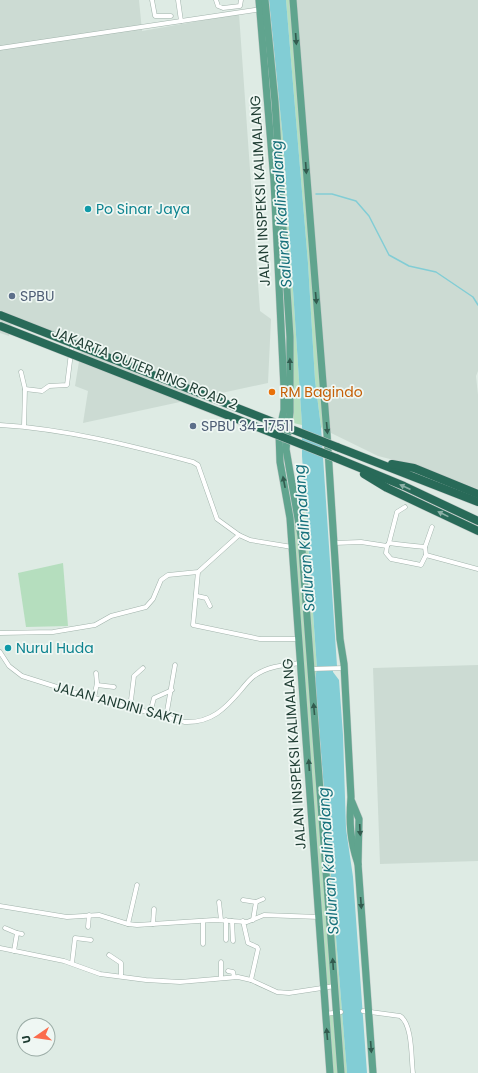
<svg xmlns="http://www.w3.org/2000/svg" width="478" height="1073" font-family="Poppins,sans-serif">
<rect width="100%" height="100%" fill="#deebe4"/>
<g fill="#ccdbd3">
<path d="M 0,0 L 139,0 L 142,31 L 239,14 L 260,311 L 271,319 L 268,383 L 83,423 L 88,391 L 75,386 L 82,343 L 13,319 L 9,336 L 0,333 Z"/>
<path d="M 294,0 L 478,0 L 478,371 L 476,376 L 478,395 L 478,489 L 414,465 L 378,456 L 329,432 Z"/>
<path d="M 478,665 L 478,861 L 380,864 L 373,668 Z"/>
</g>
<g fill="#b5debe">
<path d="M 265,0 L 269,0 L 283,139 L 302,425 L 289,422 L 286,284 L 279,284 L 268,102 L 275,102 Z"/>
<path d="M 286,0 L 293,0 L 327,434 L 321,427 L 315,380 L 308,263 Z"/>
<path d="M 304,489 L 317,669 L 315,678 L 347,1073 L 330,1073 L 325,1014 L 336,1012 L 335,987 L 323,989 L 288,507 L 296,505 Z"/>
<path d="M 63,563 L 68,626 L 26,627 L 18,573 Z"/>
</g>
<path fill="#82cdd5" d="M 269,0 L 286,0 L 308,263 L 315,380 L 321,427 L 337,666 L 333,667 L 333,672 L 339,680 L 343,735 L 346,829 L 353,877 L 367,1073 L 347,1073 L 315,678 L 317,669 L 302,456 L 302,425 L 283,139 Z"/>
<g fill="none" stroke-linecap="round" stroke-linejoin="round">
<path stroke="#82cdd5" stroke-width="1.5" d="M 316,194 L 332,194 L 356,201 L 369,216 L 389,255 L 409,266 L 436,272 L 473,297 L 478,305"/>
<g stroke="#a1b3ab" stroke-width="5">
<g id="minor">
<path d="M 152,0 L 155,16 L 171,16"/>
<path d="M 178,0 L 181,21"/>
<path d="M 216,0 L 218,6 L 223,8 L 240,6 L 241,0"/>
<path d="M 0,48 L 262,9"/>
<path d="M 21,372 L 25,389 L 24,426"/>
<path d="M 25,389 L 42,391 L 49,386 L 67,385 L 72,345"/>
<path d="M 0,425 C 66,429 129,445 193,462 L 198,465 L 217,519 L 239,535 L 250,540 L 292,547"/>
<path d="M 334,543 L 361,542 L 387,546 L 389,543 C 402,545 413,546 425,547"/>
<path d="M 389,543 L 397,512 L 405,507"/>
<path d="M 387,546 L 386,553 L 391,559 L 421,565 L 426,555 L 425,547 L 432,527"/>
<path d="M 426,555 L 478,569"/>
<path d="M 198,572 L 193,625 L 260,639 L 298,639"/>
<path d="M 197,596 L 206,598 L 210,606"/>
<path d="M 0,633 L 53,632 L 95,625 L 111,616 L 146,607 L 153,599 L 161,580 L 168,575 L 198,572 L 239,535"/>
<path d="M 0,652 L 9,666 L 22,676 L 79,694 L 185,722 C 211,723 225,709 241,690 C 245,685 249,680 254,676 C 268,666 284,665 301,663"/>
<path d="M 311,669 L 344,668"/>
<path d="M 97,685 L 114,687"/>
<path d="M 94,698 L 97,683 L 96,673"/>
<path d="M 130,708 L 134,676 L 143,668"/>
<path d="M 150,713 L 154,698 L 172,690"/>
<path d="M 166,717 L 175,665"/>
<path d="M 243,900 L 256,902"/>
<path d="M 219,902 L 221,920"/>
<path d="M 0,906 L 67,917 L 99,915 L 128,924 L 137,925 L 214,920 L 247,922 L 264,915 L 319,917"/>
<path d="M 253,920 L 256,902 L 263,899"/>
<path d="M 232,921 L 233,941"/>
<path d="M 243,921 L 248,943 L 257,947 L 258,949 L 251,980"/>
<path d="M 128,924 L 137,885"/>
<path d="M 153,924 L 154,909"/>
<path d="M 88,927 L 89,915"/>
<path d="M 5,928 L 17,933"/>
<path d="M 226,940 L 226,920"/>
<path d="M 203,944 L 203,921"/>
<path d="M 0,948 L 64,961 L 100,974 L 146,980 L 180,982 L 238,977 L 251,980 L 277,992 L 289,993 L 335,986"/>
<path d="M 14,951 L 17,933 L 22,934"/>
<path d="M 109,955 L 121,963 L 121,976"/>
<path d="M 72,963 L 75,938 L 91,940"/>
<path d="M 228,971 L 233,972 L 234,977"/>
<path d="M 221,978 L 221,962"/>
<path d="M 363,1011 L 400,1016 C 413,1024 411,1060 413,1073"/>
<path d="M 325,1014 L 341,1012"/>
</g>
</g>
<g stroke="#c0c8c6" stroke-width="8">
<g id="primary">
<path d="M 259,0 L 274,181 L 284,388 L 284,410 L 280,428"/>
<path d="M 265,0 L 275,102 L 290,337 L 290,412 L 286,449 L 301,536 L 341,1073"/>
<path d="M 293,0 L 327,434 L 340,639 L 344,664 L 351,797 C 349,822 350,840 358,864"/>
<path d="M 279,433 L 280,462 L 290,518 L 330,1073"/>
<path d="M 352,802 L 359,819 L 358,864 L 373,1073"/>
</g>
</g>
<g stroke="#c0c8c6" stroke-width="9">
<g id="motorway">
<path d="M 337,447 L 478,502"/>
<path d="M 336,458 L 404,486 L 478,521"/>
<path d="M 392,464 L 414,468 L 478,494"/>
<path d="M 364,474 L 387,488 L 478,531"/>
</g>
</g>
<use href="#minor" stroke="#fff" stroke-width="4"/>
<use href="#primary" stroke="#60a48e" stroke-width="7"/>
<use href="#motorway" stroke="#286a58" stroke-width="8"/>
<g stroke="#c0c8c6" stroke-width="9" stroke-linecap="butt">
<g id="motorway-bridge">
<path d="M 0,315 L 337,447"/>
<path d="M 0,326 L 336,458"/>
</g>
</g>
<use href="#motorway-bridge" stroke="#286a58" stroke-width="8"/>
</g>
<defs><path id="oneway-solid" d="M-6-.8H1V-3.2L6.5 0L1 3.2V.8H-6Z"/></defs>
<g fill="#325b4e">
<use href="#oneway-solid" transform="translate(296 39) rotate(86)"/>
<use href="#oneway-solid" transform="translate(306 168) rotate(86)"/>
<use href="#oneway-solid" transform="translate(316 298) rotate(85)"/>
<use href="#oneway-solid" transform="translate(290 364) rotate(-91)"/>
<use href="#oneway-solid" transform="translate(327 428) rotate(85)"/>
<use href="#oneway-solid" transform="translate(284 482) rotate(-101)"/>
<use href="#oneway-solid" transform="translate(314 709) rotate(-95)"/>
<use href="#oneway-solid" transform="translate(309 765) rotate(-94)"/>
<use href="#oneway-solid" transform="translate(360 830) rotate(87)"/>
<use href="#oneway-solid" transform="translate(361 903) rotate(86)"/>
<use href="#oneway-solid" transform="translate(333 964) rotate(-94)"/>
<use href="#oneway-solid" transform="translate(327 1034) rotate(-95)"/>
<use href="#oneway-solid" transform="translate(371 1047) rotate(86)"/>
</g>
<g fill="#8cb0a6">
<use href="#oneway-solid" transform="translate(405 487) rotate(-156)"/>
<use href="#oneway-solid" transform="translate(443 514) rotate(-154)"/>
</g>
<g fill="#0f9aa8" stroke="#eff7f3" stroke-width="1.5">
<circle cx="88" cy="209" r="4"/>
<circle cx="8" cy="648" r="4"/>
</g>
<g fill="#5c6f8a" stroke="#eff7f3" stroke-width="1.5">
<circle cx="12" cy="296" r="4"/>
<circle cx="193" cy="426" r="4"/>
</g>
<circle fill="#e8710a" stroke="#eff7f3" stroke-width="1.5" cx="272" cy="392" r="4"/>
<g text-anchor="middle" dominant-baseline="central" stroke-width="3.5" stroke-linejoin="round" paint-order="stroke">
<g font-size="14" fill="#1e3c32" stroke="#eff7f3">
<text transform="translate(260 191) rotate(-93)">JALAN INSPEKSI KALIMALANG</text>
<text transform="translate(145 368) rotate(22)">JAKARTA OUTER RING ROAD 2</text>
<text transform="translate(118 703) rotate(15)">JALAN ANDINI SAKTI</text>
<text transform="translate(294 754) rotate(-94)">JALAN INSPEKSI KALIMALANG</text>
</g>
<g font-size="14" fill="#0d838f" stroke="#eff7f3" text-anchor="start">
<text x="96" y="209">Po Sinar Jaya</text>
<text x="16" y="648">Nurul Huda</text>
</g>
<g font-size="14" fill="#4e5e75" stroke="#eff7f3" text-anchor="start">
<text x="20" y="296">SPBU</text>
<text x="201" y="426">SPBU 34-17511</text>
</g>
<g font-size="14" fill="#c56008" stroke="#eff7f3" text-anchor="start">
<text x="280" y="392">RM Bagindo</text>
</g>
<g font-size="15" font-style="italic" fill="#15707b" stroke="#eff7f3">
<text transform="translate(281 214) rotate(-94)">Saluran Kalimalang</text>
<text transform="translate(304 538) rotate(-94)">Saluran Kalimalang</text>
<text transform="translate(328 861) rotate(-94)">Saluran Kalimalang</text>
</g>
</g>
<g transform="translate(36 1037) rotate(257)"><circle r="19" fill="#eff7f3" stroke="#9baca6"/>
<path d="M0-3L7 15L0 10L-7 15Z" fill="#fb6c4c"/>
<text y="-6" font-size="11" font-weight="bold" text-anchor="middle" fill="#1e3c32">U</text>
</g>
</svg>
